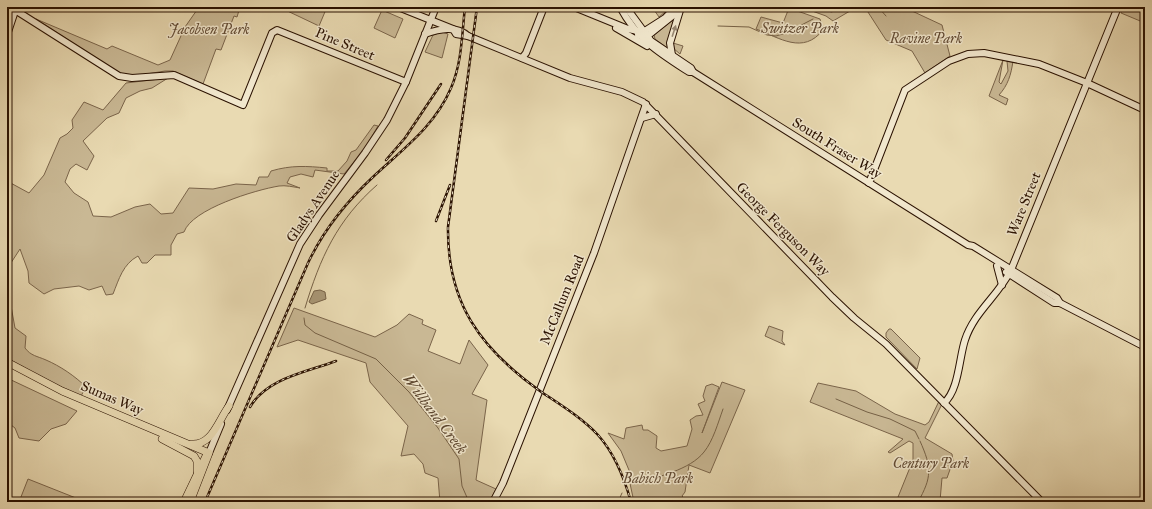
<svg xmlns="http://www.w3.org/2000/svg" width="1152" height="509" font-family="'IM FELL Great Primer',serif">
<rect width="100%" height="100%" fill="#e9dab2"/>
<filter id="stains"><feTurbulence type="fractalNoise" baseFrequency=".005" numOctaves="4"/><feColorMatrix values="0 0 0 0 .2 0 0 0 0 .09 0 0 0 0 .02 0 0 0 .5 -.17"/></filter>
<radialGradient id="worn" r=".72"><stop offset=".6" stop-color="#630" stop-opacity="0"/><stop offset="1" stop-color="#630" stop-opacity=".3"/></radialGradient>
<g fill="#c9b894" stroke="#7a644a">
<path d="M 199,7 L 240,7 L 237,17 L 234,16 L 221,50 L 216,49 L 203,84 L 173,71 L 165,71 L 134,76 L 119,73 L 36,19 L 107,49 L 112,46 L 158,65 L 170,60 L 185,27 Z"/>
<path d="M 279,7 L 327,7 L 319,26 Z"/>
<path d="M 652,7 L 671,7 L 659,17 Z"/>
<path d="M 801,7 L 912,7 L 912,11 L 942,25 L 950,56 L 925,73 L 912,51 L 886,40 L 866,9 L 863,11 L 855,8 L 833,21 L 826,16 Z"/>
<path d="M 1123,7 L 1145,7 L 1145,23 L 1121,13 Z"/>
<path d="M 789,8 L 820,19 L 823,30 C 803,55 780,38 756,29 L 761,17 L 783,23 Z"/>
<path d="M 382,10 L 403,19 L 395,38 L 374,28 Z"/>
<path d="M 674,19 L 668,48 L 666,47 L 655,39 L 654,35 Z"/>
<path d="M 442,32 L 448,34 L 442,58 L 425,52 L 433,35 Z"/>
<path d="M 673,43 L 683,46 L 680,54 L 673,48 Z"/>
<path d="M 1003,60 L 999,82 L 1001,84 L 1008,71 L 1007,61 L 1013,61 C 1011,75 1008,85 999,95 L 1008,99 L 1006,105 L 989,96 Z"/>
<path d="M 168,78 L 152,88 L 140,91 L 126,98 L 119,113 L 107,118 L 83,141 L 94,156 L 87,170 L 76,164 L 70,169 L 65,182 L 74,193 L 88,202 L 93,216 L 111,217 L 135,207 L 150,204 L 161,214 L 173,213 L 189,188 L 213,189 L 236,184 L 256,185 L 259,177 L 268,177 L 271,171 C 291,165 307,166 327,168 L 327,171 L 338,171 L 347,161 L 351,152 L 356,150 L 374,125 L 378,126 L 363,151 L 344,174 L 315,170 L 313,177 L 301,174 L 290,177 L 287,183 L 300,188 C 294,187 285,185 279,186 C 255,190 192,209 184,232 L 177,234 L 171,245 L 171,255 L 155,255 L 147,263 L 142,263 L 138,256 C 123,264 119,279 113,294 L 106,295 L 102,286 L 89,290 L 79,286 L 54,289 L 44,294 L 29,283 L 28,271 L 20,249 L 7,269 L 7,229 L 10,224 L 7,221 L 7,181 L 29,193 L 44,175 L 60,138 L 67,134 L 73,128 L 72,120 L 84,102 L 103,110 L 126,83 Z"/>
<path d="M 7,302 L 11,306 L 15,328 L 26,336 L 25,348 C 31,356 37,356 46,360 C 60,366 75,376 86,387 L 81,396 L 46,380 L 7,358 Z"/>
<path d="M 294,308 L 375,337 L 397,325 L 409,314 L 423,320 L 422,324 L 436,330 L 428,351 L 460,364 L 469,340 L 488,365 L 472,394 L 487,400 L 476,480 L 496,489 L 489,502 L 440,502 L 438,478 L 425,473 L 423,464 L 414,454 L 401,456 L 408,426 L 370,382 L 366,363 L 298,340 L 277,347 Z"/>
<path d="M 769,326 L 783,331 L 782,341 L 785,345 L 765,336 Z"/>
<path d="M 889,329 L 891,329 L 920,358 L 917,369 L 886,337 L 886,333 Z"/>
<path d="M 7,378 L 77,411 L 66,424 L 51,429 L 39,441 L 19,438 L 15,428 L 7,422 Z"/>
<path d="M 722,382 L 745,390 L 710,473 L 689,465 L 685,492 L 682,496 L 688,502 L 634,502 L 629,479 L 631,475 L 621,451 L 608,433 L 624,439 L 626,428 L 642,425 L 643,430 L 648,430 L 657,436 L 656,448 L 661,451 L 687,446 L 692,429 L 690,420 L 696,416 L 703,415 L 698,404 L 705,401 L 703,396 L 706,386 L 712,384 L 719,387 L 702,433 Z"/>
<path d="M 818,383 L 856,391 L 895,414 L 925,425 L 929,422 L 940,399 L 943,402 L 925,438 L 952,454 L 953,461 L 947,478 L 942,478 L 940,501 L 896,502 L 913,460 L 913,443 L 909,441 L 890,453 L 888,452 L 903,439 L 810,402 Z"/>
<path d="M 28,479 L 86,502 L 19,502 Z"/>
</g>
<path fill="#a89675" stroke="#766146" d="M 320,290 L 325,292 L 326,299 L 312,304 L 309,302 L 314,291 Z"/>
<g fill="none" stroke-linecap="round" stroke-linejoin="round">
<g stroke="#766146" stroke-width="1">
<path d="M 878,7 L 886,16"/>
<path d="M 819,9 L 832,12 L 838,7"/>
<path d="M 718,26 L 749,27 L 767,35 L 776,36 L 786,33 L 813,19"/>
<path d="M 305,308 C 320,258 337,220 377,185"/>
<path d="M 304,318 L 305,325 L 315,333 L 376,359 L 409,392 L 438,428 L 459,459 L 462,486 L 469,502"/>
<path d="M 836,399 L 867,412 L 890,419 L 915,431 L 919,439"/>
<path d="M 637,483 C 657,477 690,470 704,452 C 713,441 718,423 723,409"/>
<path d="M 445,498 L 446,502"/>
<path d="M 618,502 L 622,493"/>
<path d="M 918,502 C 932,477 932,468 920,441"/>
</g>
<g stroke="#2a1100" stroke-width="8">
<g id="secondary">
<path d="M 398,7 L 453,29 L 456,34 L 468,36 L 570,78 L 622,92 L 643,102 L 832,297 L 854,318 L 886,344 L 1042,502"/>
<path d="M 574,7 L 628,29 L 643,32 L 665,18 L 676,7"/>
<path d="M 620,7 C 638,40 658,52 689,72 L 693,72 L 968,245 L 973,246 L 1057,298 L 1060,303"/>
<path d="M 626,7 L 651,41 L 691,68 L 693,72"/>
<path d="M 15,10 L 119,76 L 132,78 L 174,75 L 243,105 L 272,33 L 277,30 L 406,82"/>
<path d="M 616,28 L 647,46"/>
<path d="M 425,34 C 439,29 456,25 468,36"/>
<path d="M 7,35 L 16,8"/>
<path d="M 638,35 L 650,34 L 675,14"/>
<path d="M 672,55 L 670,43 L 681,7"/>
<path d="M 522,58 L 526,53 L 544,7"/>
<path d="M 642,118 L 656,114"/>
<path d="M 869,183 L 905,90 L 949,61 L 968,54 L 984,53 L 1039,64 L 1087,83 L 1145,110"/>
<path d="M 997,266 L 1002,285"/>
<path d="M 1006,272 L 1054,303 L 1060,303 L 1145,347"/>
<path d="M 944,403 C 959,390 959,358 965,340 C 974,312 998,296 1011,270 L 1118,7"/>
<path d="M 227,410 L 300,244 L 319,215 L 365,153 L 387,120 L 406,82 L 436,7"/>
<path d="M 209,453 L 221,424"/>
<path d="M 493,502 L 503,483 L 594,253 L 646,104"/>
</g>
</g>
<g stroke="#2a1100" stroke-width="8">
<g id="highway">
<path d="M 7,362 L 62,391 L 209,453 L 190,502"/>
<path d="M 162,439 L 194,456 L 197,461 L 197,471"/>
<path d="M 191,444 C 212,446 218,421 229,406"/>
<path d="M 184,502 L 206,456"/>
</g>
</g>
<use href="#secondary" stroke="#f1e7cd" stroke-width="6"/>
<use href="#highway" stroke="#e9dab2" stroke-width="7"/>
<g stroke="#2a1100" stroke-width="2.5">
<g id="rail">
<path d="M 477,7 L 448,227 C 447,303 480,348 540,391 C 559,404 581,417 598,435 C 615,454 624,477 631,502"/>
<path d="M 386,160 L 405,138 L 441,84"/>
<path d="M 436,221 L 450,185"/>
<path d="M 250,407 C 267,378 307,372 336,361"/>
<path d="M 205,502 L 308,263 C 324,229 346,202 374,176 C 403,149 435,126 451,88 C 462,63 462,33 465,7"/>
</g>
</g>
<use href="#rail" stroke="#f1e7cd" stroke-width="1" stroke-dasharray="3" stroke-linecap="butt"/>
</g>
<defs><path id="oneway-solid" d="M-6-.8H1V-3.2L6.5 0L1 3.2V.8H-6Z"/></defs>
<use fill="#978771" href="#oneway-solid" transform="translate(674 31) rotate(-72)"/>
<g text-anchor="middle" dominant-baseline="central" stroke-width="3" stroke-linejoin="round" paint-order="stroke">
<g font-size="14" font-style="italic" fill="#624b34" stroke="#f1e7cd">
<text x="800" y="28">Switzer Park</text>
<text x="209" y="29">Jacobsen Park</text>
<text x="926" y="38">Ravine Park</text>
<text x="931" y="463">Century Park</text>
<text x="658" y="478">Babich Park</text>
</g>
<g font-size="14" fill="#2a1100" stroke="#f1e7cd">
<text transform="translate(345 44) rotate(23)">Pine Street</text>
<text transform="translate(837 148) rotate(32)">South Fraser Way</text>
<text transform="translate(1024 204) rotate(-68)">Ware Street</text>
<text transform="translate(313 206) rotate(-56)">Gladys Avenue</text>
<text transform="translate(783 229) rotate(45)">George Ferguson Way</text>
<text transform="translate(562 300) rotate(-68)">McCallum Road</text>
<text transform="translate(112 398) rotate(23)">Sumas Way</text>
</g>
<g font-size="15" font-style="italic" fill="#5c462f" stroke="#f1e7cd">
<text transform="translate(435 414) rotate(53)">Willband Creek</text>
</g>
</g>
<rect width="1152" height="509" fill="none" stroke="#e9dab2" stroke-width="24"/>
<rect x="8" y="8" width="1136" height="493" fill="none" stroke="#2a1100" stroke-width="2"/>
<rect x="12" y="12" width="1128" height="485" fill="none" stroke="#2a1100"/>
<rect width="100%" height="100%" filter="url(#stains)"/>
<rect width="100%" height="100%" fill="url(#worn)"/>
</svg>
